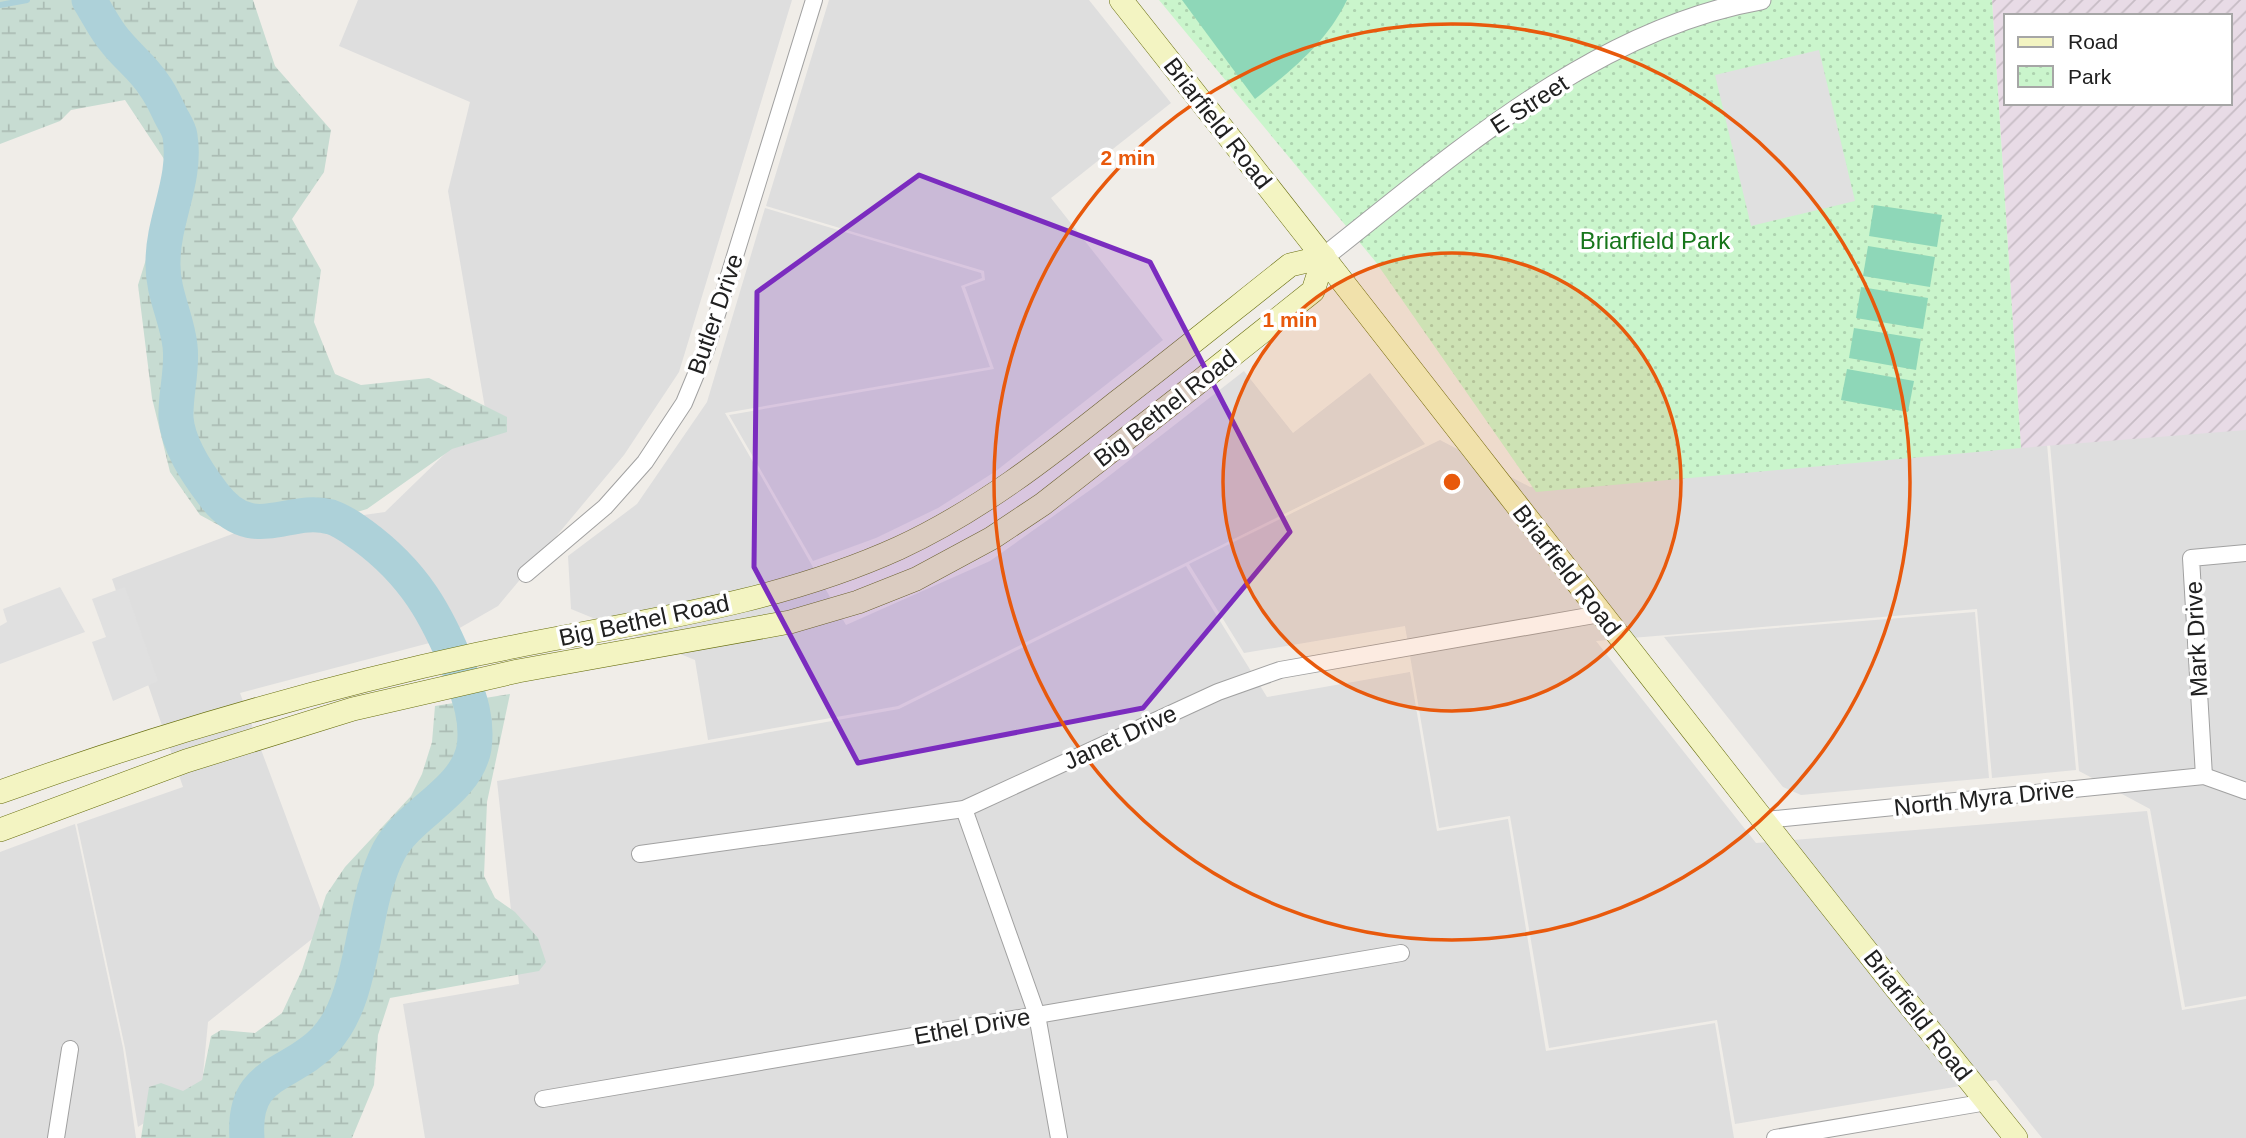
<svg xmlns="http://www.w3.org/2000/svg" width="2246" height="1138" font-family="Arial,sans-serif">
<defs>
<pattern id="industrial-furrows" width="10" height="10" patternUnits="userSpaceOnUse" patternTransform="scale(1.75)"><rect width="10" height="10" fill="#e8dbe6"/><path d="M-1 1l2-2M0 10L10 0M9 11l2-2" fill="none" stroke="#c7bcc5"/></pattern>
<pattern id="wetland-marsh" width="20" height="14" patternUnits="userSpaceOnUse" patternTransform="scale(1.75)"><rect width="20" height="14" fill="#c7dcd2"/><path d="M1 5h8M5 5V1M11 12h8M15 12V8" fill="none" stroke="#abbcb4"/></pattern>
<pattern id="park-dots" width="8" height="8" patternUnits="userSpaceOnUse" patternTransform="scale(1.75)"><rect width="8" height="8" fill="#caf5cc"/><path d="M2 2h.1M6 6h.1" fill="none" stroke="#add2af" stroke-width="1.8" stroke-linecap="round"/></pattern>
</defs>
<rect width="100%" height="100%" fill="#f0ede8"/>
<g fill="#dedede">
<path d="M 358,0 L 792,0 L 679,372 L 624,455 L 498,606 L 437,641 L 240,693 L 327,927 L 208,1022 L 202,1085 L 138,1127 L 125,1048 L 77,824 L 183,787 L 112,579 L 251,527 L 307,523 L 385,512 L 486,414 L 448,191 L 470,102 L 339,46 Z"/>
<path d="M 829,0 L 1089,0 L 1171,103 L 1051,198 L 1163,340 L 996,471 L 938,508 L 876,538 L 813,561 L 729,415 L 994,369 L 965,287 L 985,280 L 984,271 L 766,206 Z"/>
<path d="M 765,208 L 981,273 L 982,278 L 961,286 L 990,367 L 725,413 L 846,625 L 990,561 L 1100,483 L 1244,371 L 1293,433 L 1370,373 L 1425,444 L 898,706 L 708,740 L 695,660 L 571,609 L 568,556 L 637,504 L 707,402 Z"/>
<path d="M 2246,427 L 2246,996 L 2185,1007 L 2150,809 L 2079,771 L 2050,444 Z"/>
<path d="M 1440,440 L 1530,487 L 2047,444 L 2076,770 L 1992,778 L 1977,609 L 1596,641 L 1756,843 L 2147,811 L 2182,1010 L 2246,999 L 2246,1138 L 2042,1138 L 1996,1080 L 1735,1124 L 1717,1020 L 1549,1048 L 1510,816 L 1439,828 L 1405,626 L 1244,653 L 1189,564 Z"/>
<path d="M 1186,566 L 1267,697 L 1410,672 L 1437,831 L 1508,819 L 1546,1051 L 1715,1023 L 1734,1138 L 425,1138 L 403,1004 L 519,984 L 497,781 L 899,709 Z"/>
<path d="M 1975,612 L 1989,778 L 1801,795 L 1783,787 L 1664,637 Z"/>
<path d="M 75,824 L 123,1048 L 136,1138 L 0,1138 L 0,852 Z"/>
</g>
<path fill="url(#industrial-furrows)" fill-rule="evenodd" d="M 1992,0 L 2246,0 L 2246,430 L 2021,448 ZM 2006,16 L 2230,16 L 2230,103 L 2006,103 Z"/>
<g fill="url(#wetland-marsh)">
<path d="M 0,0 L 253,0 L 275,66 L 331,130 L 324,172 L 292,219 L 321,270 L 314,322 L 335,374 L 361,385 L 429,378 L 507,417 L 507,432 L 452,449 L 367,509 L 298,530 L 224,528 L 200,515 L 170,472 L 152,398 L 138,285 L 162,208 L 164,159 L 125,100 L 71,110 L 60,121 L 0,144 Z"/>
<path d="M 510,694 L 487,802 L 484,876 L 495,898 L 515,912 L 538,938 L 546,962 L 539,971 L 390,998 L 378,1035 L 374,1085 L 352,1138 L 141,1138 L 149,1087 L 161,1083 L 183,1091 L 202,1080 L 211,1036 L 221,1030 L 255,1033 L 282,1013 L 302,970 L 326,895 L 345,867 L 411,796 L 422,774 L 432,742 L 435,706 Z"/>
</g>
<path fill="url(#park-dots)" d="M 1159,0 L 1992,0 L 2021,448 L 1536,492 L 1375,261 Z"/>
<g fill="#8ed7b8">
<path d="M 1182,0 L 1347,0 C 1327,42 1291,71 1255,99 Z"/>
<path d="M 1874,205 L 1942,215 L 1937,247 L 1869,236 Z"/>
<path d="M 1868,246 L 1935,257 L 1930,287 L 1863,276 Z"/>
<path d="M 1861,287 L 1928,298 L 1923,329 L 1856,318 Z"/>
<path d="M 1854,328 L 1921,339 L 1916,370 L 1849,358 Z"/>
<path d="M 1847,369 L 1914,381 L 1908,412 L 1841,400 Z"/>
</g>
<g fill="#e0e0e0">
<path d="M 1819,50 L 1855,201 L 1751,226 L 1715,75 Z"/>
<path d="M 60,587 L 85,632 L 0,664 L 0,626 L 7,622 L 3,609 Z"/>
<path d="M 125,587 L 158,681 L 113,701 L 92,642 L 106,637 L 92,599 Z"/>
</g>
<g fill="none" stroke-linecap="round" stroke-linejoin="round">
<path stroke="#add1d9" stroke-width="6" d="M 0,5 L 27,0"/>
<path stroke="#add1d9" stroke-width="35" d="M 89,0 C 98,14 105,30 116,42 C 128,57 144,69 154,85 C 161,94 166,106 171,116 C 174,122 179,129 180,136 C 187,180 163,219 163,262 C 162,292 177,318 180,346 C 183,370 175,394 176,418 C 178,445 197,473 213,494 C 253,547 287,505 331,517 C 343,521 352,528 362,535 C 414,573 437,614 460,672 C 470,698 478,721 474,748 C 466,792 409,813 389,851 C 360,906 366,997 325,1040 C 289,1078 242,1070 247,1138"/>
<g stroke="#a1a1a1" stroke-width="18">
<g id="minor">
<path d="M 526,574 L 605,507 L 645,462 L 684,403 L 706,350 L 814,0"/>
<path d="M 2204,776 L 2191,558 L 2246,553"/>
<path d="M 964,809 L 1037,1015 L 1059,1138"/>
<path d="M 1765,820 L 2204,776 L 2246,791"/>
<path d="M 640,854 L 964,809 L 1218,692 L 1280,670 L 1600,614"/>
<path d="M 543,1099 L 1401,953"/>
<path d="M 56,1138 L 70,1049"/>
<path d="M 1775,1138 L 1987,1102"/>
</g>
</g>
<g stroke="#a1a1a1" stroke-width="21">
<path id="tertiary" d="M 1324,257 C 1452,156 1594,29 1761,0"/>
</g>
<g stroke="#696f10" stroke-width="24">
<g id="secondary">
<path d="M 1121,0 C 1421,378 1713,762 2016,1138"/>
<path d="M 0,792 C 156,736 316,689 478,654 C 619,624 767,608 899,548 C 979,511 1048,457 1117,402 C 1175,357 1232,311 1290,265 L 1324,257"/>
<path d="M 0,830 L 186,761 L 353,709 L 518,671 L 790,622 L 858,602 L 916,579 L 992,538 L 1043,504 L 1180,397 L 1313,291 L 1324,257"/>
</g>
</g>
<use href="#minor" stroke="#fff" stroke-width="16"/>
<use href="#tertiary" stroke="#fff" stroke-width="19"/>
<use href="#secondary" stroke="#f3f4c2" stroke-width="23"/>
</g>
<path fill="#7b2cbf" fill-opacity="0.2" stroke="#7b2cbf" stroke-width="5" stroke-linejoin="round" d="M 919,175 L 1150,262 L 1290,532 L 1143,708 L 858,763 L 754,567 L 757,292 Z"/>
<circle cx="1452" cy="482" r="229" fill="#e8590c" fill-opacity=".12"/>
<g fill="none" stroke="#e8590c" stroke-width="3.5">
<circle cx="1452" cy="482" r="229"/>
<circle cx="1452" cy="482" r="458"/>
</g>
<g text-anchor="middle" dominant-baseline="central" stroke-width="7" stroke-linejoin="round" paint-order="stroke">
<g font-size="24" fill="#202020" stroke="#fff">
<text transform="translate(1529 104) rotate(-33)">E Street</text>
<text transform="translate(1218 123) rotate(52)">Briarfield Road</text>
<text transform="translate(715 314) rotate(-71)">Butler Drive</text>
<text transform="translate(1165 408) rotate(-38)">Big Bethel Road</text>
<text transform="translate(1567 570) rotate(52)">Briarfield Road</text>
<text transform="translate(644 620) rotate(-12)">Big Bethel Road</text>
<text transform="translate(2196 639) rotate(-93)">Mark Drive</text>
<text transform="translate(1120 737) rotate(-25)">Janet Drive</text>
<text transform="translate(1984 798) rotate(-6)">North Myra Drive</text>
<text transform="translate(1918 1015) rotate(52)">Briarfield Road</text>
<text transform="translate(972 1026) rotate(-10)">Ethel Drive</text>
</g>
<g font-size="24" fill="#17761b" stroke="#fff">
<text x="1655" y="240">Briarfield Park</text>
</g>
</g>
<circle cx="1452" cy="482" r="10" fill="#e8590c" stroke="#fff" stroke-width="3.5"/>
<g font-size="21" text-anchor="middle" font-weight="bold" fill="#e8590c" stroke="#fff" stroke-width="7" stroke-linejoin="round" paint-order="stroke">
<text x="1128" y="165">2 min</text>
<text x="1290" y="327">1 min</text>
</g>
<rect x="2004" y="14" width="228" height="91" fill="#ffffff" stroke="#a6a6a6" stroke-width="2"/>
<rect x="2018" y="37" width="35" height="10" fill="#f3f4c2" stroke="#a6a6a6" stroke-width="2"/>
<text x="2068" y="49" font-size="21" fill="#202020">Road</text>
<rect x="2018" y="66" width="35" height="21" fill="url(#park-dots)" stroke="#a6a6a6" stroke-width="2"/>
<text x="2068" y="84" font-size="21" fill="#202020">Park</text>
</svg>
